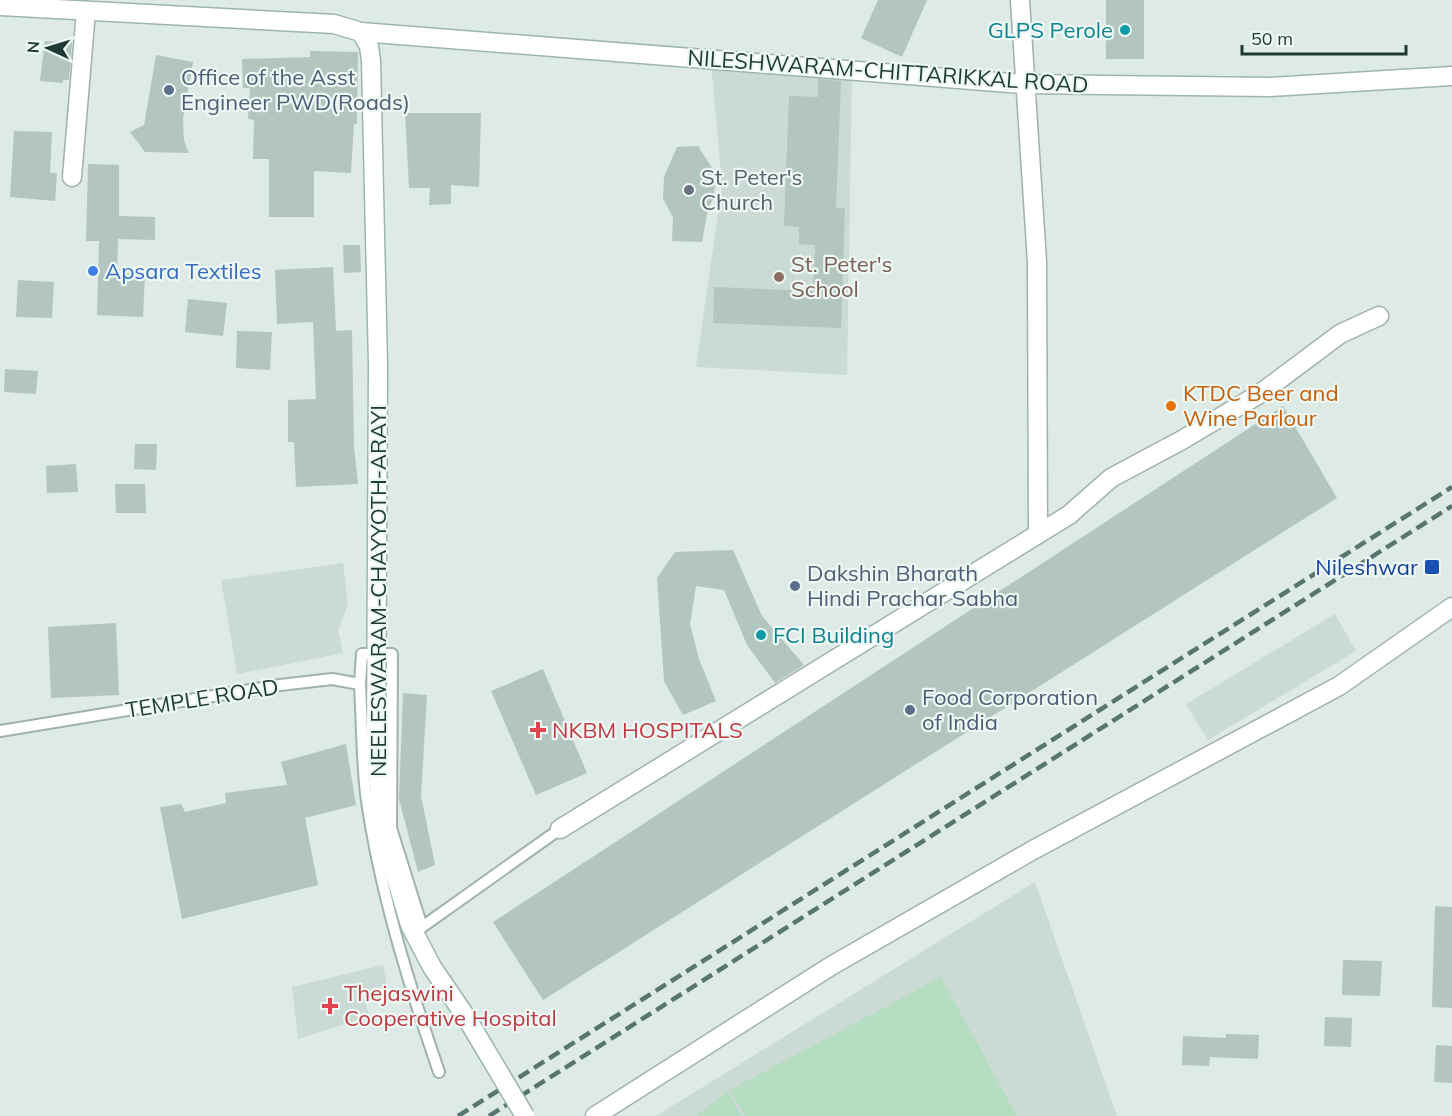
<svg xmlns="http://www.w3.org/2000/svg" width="1452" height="1116" font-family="Mulish,sans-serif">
<rect width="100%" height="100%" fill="#ddeae5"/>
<g fill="#cbdad4">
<path d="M 711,62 L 852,73 L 847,375 L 696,367 L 722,186 Z"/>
<path d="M 343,563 L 348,604 L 338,630 L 343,653 L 237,674 L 221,580 Z"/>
<path d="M 1335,614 L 1356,651 L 1208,740 L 1186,704 Z"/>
<path d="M 1035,882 L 1117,1116 L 656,1116 Z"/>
<path d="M 383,965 L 387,985 L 362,996 L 370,1016 L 298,1039 L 292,987 Z"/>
</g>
<g fill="#b4ddc2">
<path d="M 941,977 L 1017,1116 L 745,1116 L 730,1090 Z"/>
<path d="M 727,1091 L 741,1116 L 697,1116 Z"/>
</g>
<g fill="#b2c5be">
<path d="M 878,0 L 927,0 L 902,57 L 861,38 Z"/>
<rect x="1106" y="0" width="38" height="59"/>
<path d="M 45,41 L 72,42 L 69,80 L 63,80 L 63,83 L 40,81 Z"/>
<path d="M 310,51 L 358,52 L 357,124 L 354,124 L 351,173 L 314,171 L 314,217 L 269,217 L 269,159 L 253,159 L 254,120 L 248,119 L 250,88 L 243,88 L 242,59 L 310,57 Z"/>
<path d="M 156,55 L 193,62 L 183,119 L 184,141 L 189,153 L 145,152 L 130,132 L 144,125 Z"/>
<path d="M 818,79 L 841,81 L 836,208 L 845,208 L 841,328 L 713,323 L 714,287 L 813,291 L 815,245 L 799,244 L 799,227 L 784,226 L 789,96 L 818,97 Z"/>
<path d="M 405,113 L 481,113 L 479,187 L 451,185 L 451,204 L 429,205 L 430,188 L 409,188 Z"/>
<path d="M 14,131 L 52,132 L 50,173 L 57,173 L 55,201 L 10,197 Z"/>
<path d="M 698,146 L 711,166 L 715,182 L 714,197 L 708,209 L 702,242 L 672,241 L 673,217 L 663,199 L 664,177 L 677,147 Z"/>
<path d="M 88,164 L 119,165 L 119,216 L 155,217 L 155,240 L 118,239 L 117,273 L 145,274 L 143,317 L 97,315 L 99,241 L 86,241 Z"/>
<path d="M 343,245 L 360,245 L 361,272 L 344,273 Z"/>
<path d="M 333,267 L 336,331 L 352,330 L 354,447 L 358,484 L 296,487 L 294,442 L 288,442 L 288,400 L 316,399 L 313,322 L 277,324 L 275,270 Z"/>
<path d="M 18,280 L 54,282 L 52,318 L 16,317 Z"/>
<path d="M 188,299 L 227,303 L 223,336 L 185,332 Z"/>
<path d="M 237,331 L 272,332 L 270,370 L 236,368 Z"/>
<path d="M 5,369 L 38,371 L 36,394 L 4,392 Z"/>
<path d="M 1283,406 L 1337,498 L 543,1000 L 493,922 Z"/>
<path d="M 135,444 L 157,444 L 156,470 L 134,469 Z"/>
<path d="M 76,464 L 78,492 L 47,493 L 46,466 Z"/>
<path d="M 115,484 L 145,484 L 146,513 L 116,513 Z"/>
<path d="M 733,550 L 762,616 L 804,665 L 775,683 L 747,645 L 724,590 L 696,586 L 690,624 L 699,659 L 716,701 L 683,715 L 664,681 L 657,578 L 675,552 Z"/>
<path d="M 116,623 L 119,695 L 51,698 L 48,627 Z"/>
<path d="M 543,669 L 587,773 L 536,795 L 491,691 Z"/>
<path d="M 403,693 L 427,695 L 421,796 L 435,865 L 418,872 L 399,799 Z"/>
<path d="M 346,744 L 356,805 L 305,818 L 318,885 L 182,919 L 160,807 L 181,804 L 185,812 L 226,803 L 225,793 L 287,785 L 281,762 Z"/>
<path d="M 1435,906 L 1452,907 L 1452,1008 L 1432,1007 Z"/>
<path d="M 1343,960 L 1382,961 L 1380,996 L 1342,995 Z"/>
<path d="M 1325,1017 L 1352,1018 L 1351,1047 L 1324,1046 Z"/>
<path d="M 1226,1034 L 1259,1035 L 1258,1059 L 1210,1057 L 1209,1066 L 1182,1065 L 1183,1036 L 1226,1038 Z"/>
<path d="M 1436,1045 L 1452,1046 L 1452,1083 L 1434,1082 Z"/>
</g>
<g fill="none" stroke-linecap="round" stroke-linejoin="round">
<g stroke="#a0b2ad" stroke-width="14">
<g id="lane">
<path d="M 360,684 C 362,720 362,758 366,794 C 379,888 408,982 439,1072"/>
<path d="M 0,731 L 280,685 L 332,679 L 360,684 L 362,654 L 392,654 L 391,828 L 422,927 L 560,829"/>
</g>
</g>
<g stroke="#a0b2ad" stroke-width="21">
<g id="street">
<path d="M 72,177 L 86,11"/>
<path d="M 1038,534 L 1069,515 L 1111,478 L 1182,440 L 1261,393 L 1340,334 L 1379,316"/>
<path d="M 560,829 L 1038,534 L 1037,262 L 1020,0"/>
<path d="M 595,1116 L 831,966 L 1033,850 L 1339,686 L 1452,607"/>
</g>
</g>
<g stroke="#9cb6af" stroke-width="21">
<g id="secondary">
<path d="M 0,6 L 334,24 L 361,32 L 1023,84 L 1270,87 L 1452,76"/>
<path d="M 361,32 L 369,46 L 371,61 L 378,365 L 376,744 L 383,834 L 410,925 L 432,967 L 466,1017"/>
</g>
</g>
<use href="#lane" stroke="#fff" stroke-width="10"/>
<use href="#street" stroke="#fff" stroke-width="18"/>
<use href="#secondary" stroke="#fff" stroke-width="18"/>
<g stroke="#587670" stroke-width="4.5" stroke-dasharray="12 6" stroke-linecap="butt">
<path d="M 458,1116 L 1452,487"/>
<path d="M 489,1116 L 1452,506"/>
</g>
<g stroke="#9cb6af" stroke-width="21" stroke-linecap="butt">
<path id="secondary-bridge" d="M 466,1017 L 525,1116"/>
</g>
<use href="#secondary-bridge" stroke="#fff" stroke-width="18"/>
</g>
<g fill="#0f9aa8" stroke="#edf7f3" stroke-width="2">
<circle cx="1125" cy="30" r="6"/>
<circle cx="761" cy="635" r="6"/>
</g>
<g fill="#5c6f8a" stroke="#edf7f3" stroke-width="2">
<circle cx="169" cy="90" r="6"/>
<circle cx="795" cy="586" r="6"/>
<circle cx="910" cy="710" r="6"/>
</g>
<circle fill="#6b7280" stroke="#edf7f3" stroke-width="2" cx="689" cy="190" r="6"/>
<circle fill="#3f7fe0" stroke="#edf7f3" stroke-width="2" cx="93" cy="271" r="6"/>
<circle fill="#8d6e63" stroke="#edf7f3" stroke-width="2" cx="779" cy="277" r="6"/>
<circle fill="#e8710a" stroke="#edf7f3" stroke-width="2" cx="1171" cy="406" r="6"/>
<rect fill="#1a4fb4" stroke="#edf7f3" stroke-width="2" x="1424" y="559" width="16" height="16" rx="3"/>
<g fill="#e0444e" stroke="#edf7f3" stroke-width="2">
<path d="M535 721h6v6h6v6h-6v6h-6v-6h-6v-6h6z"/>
<path d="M327 997h6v6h6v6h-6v6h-6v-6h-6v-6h6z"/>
</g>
<g text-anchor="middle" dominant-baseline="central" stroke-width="4.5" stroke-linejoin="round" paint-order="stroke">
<g font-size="22" fill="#0d838f" stroke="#edf7f3" text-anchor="end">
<text x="1113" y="30">GLPS Perole</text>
<text x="773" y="635" text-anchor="start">FCI Building</text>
</g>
<g font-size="22" fill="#1e3a35" stroke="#edf7f3">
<text transform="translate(888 71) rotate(4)">NILESHWARAM-CHITTARIKKAL ROAD</text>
<text transform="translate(378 591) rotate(-90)">NEELESWARAM-CHAYYOTH-ARAYI</text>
<text transform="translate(202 698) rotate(-9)">TEMPLE ROAD</text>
</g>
<g font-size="22" fill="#4e5e75" stroke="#edf7f3" text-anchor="start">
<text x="181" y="77">Office of the Asst<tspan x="181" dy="25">Engineer PWD(Roads)</tspan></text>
<text x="807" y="573">Dakshin Bharath<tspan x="807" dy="25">Hindi Prachar Sabha</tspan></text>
<text x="922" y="697">Food Corporation<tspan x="922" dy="25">of India</tspan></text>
</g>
<g font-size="22" fill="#5b616d" stroke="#edf7f3" text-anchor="start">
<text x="701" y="177">St. Peter's<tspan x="701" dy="25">Church</tspan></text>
</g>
<g font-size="22" fill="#785e54" stroke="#edf7f3" text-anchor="start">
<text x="791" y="264">St. Peter's<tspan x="791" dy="25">School</tspan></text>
</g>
<g font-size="22" fill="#366cbe" stroke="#edf7f3" text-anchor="start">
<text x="105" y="271">Apsara Textiles</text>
</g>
<g font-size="22" fill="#c56008" stroke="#edf7f3" text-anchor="start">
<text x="1183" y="393">KTDC Beer and<tspan x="1183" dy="25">Wine Parlour</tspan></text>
</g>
<g font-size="22" fill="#164399" stroke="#edf7f3" text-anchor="end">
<text x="1418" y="567">Nileshwar</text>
</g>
<g font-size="22" fill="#be3a42" stroke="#edf7f3" text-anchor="start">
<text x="552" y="730">NKBM HOSPITALS</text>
<text x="344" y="993">Thejaswini<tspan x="344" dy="25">Cooperative Hospital</tspan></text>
</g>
</g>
<g transform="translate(48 48) rotate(274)" stroke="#edf7f3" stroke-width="4.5" paint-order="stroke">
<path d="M0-4.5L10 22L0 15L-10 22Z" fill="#1e3a35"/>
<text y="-9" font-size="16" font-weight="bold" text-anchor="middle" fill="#1e3a35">N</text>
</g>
<path d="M1242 45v9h164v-9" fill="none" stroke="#1e3a35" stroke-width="3"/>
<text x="1251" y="45" font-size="18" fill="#1e3a35" stroke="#edf7f3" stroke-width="4.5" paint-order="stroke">50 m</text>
</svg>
